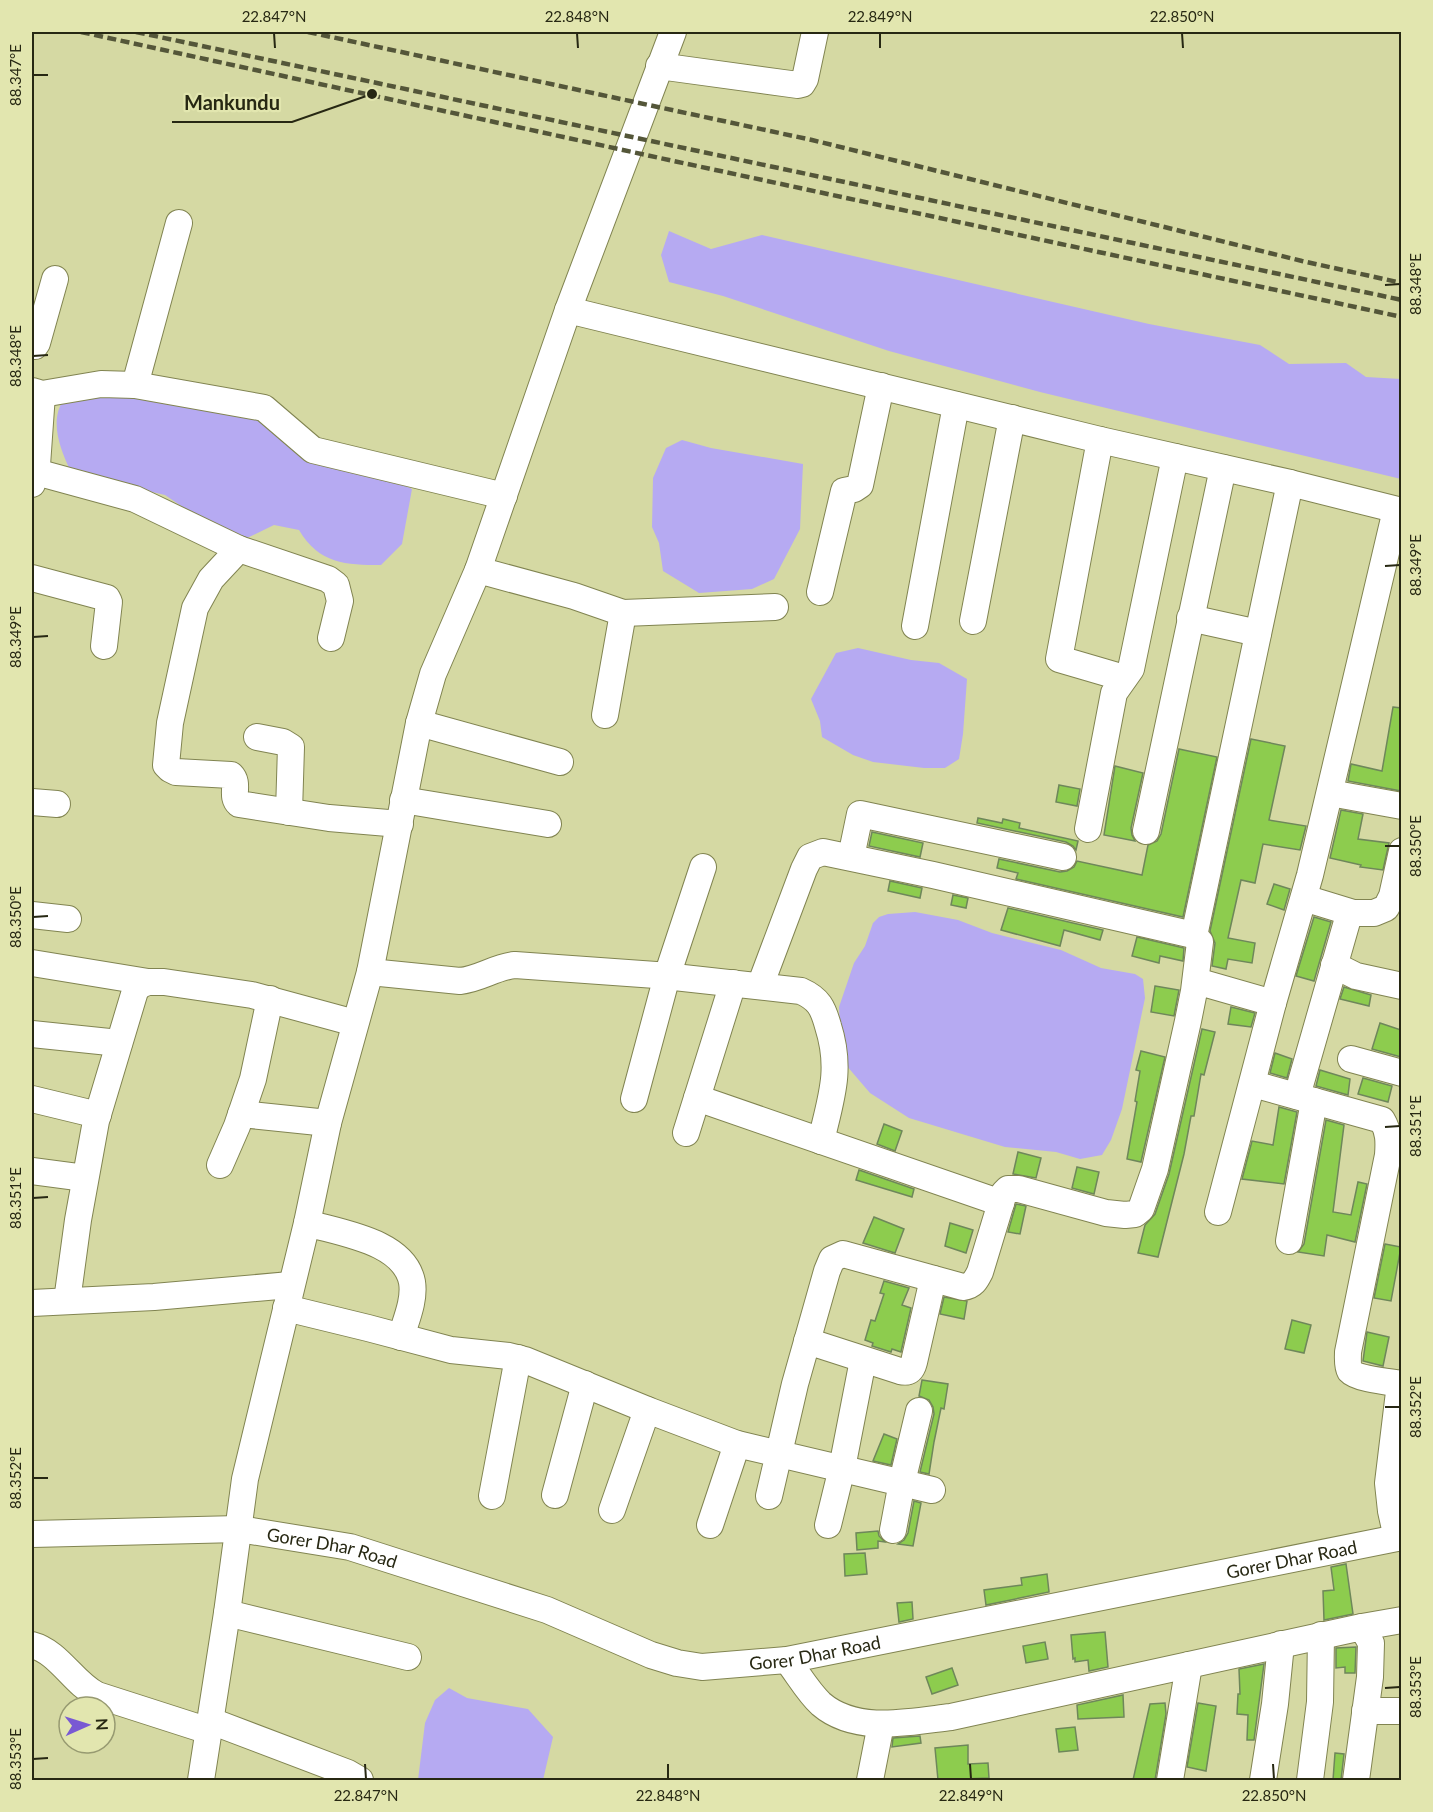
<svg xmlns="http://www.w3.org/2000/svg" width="1433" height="1812" font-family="Lato,sans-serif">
<rect width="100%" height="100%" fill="#d5d9a3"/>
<g fill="#b6aaf2">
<path d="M 669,231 L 711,249 L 762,235 L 1149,324 L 1260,345 L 1289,364 L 1346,363 L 1366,377 L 1401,379 L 1401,479 L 1040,392 L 889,351 L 723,296 L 669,282 L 661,255 Z"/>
<path d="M 110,393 L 257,415 L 277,434 L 316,464 L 383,474 L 412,489 L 402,544 L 381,565 C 346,565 319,564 299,530 L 274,525 L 247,538 L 230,533 L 196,516 L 165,495 L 122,485 L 70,470 C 60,448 49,421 64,399 Z"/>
<path d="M 682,440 L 711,448 L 803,464 L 800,529 L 774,579 L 752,589 L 699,593 L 663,571 L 659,543 L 652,527 L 653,478 L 666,448 Z"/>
<path d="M 858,648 L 911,660 L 939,663 L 967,679 L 963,734 L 959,759 L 945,768 L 924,768 L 873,762 L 853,755 L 822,737 L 820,721 L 811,699 L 836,653 Z"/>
<path d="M 915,912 L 958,920 L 992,933 L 1061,950 L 1101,968 L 1135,974 L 1143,979 L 1145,998 L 1122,1109 L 1111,1140 L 1102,1155 L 1080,1159 L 1056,1152 L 1005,1147 L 909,1118 L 870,1093 L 846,1065 L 841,1050 L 839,1007 L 854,963 L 865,946 L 873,923 L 879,917 L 888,914 Z"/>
<path d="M 449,1688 L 467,1698 L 528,1709 L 553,1737 L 543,1780 L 418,1780 L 425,1723 L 435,1700 Z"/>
</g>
<g fill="#8dcc4e" stroke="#6e875a" stroke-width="1.5">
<path d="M 1393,707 L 1401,708 L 1401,791 L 1348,781 L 1351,764 L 1382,771 Z"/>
<path d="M 1251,739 L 1285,746 L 1269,820 L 1306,826 L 1300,850 L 1263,844 L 1255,883 L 1241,880 L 1228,938 L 1255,943 L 1252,963 L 1228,959 L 1226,969 L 1212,966 L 1215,943 L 1210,931 Z"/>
<path d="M 1179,749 L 1217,757 L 1183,917 L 1016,879 L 1018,873 L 997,868 L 999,859 L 1060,872 L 1067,871 L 1074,867 L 1077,861 L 1142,875 L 1148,845 L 1157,841 L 1161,834 Z"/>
<path d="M 1115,766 L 1143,773 L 1131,828 L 1132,835 L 1135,841 L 1104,835 Z"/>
<path d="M 1059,785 L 1080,789 L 1077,806 L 1056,802 Z"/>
<path d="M 1341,810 L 1363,814 L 1358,839 L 1389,843 L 1383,870 L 1360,867 L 1361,865 L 1330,858 Z"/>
<path d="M 978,818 L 1002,823 L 1003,819 L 1020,823 L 1019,828 L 1078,841 L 1076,850 L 1073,846 L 1066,842 L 977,823 Z"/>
<path d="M 872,832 L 923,843 L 920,857 L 869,846 Z"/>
<path d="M 890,881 L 922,888 L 920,898 L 888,891 Z"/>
<path d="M 1274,884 L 1290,889 L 1284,910 L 1267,904 Z"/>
<path d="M 953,895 L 968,898 L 966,908 L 951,905 Z"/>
<path d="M 1008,908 L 1103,930 L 1100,940 L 1064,930 L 1060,946 L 1001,930 Z"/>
<path d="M 1314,917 L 1331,922 L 1314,981 L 1296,976 Z"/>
<path d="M 1137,937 L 1184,948 L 1183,961 L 1160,956 L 1159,963 L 1132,956 Z"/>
<path d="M 1155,986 L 1179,990 L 1174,1016 L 1151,1012 Z"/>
<path d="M 1344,987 L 1371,995 L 1369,1006 L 1340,999 Z"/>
<path d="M 1231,1007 L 1255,1013 L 1251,1027 L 1228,1024 Z"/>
<path d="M 1380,1023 L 1401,1030 L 1401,1057 L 1372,1049 Z"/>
<path d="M 1202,1029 L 1215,1032 L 1204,1075 L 1201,1074 L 1194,1116 L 1191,1116 L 1184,1154 L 1158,1257 L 1138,1253 L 1145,1225 L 1155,1214 L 1169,1174 Z"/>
<path d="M 1141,1051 L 1165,1057 L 1141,1162 L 1127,1159 L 1137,1102 L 1135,1101 L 1140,1071 L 1136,1070 Z"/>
<path d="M 1275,1053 L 1292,1059 L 1287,1078 L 1270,1073 Z"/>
<path d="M 1320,1070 L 1350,1079 L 1348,1095 L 1316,1086 Z"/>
<path d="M 1363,1078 L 1392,1086 L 1388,1102 L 1358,1094 Z"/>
<path d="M 1279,1107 L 1297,1112 L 1284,1184 L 1242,1179 L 1252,1141 L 1273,1145 Z"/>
<path d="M 1326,1120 L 1344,1125 L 1333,1212 L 1351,1215 L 1358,1182 L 1367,1184 L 1355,1242 L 1327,1235 L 1324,1256 L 1298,1252 L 1304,1244 Z"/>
<path d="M 884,1124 L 902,1131 L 895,1151 L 877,1144 Z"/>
<path d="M 1018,1152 L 1041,1158 L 1036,1178 L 1013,1174 Z"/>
<path d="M 1077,1167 L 1099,1172 L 1094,1194 L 1072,1188 Z"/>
<path d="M 859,1170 L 914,1189 L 912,1197 L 856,1180 Z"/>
<path d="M 1016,1204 L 1026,1206 L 1020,1234 L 1008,1232 Z"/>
<path d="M 874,1217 L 904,1229 L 895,1253 L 863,1243 Z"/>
<path d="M 950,1223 L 973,1230 L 966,1253 L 945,1246 Z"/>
<path d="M 1385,1244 L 1401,1247 L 1391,1301 L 1374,1298 Z"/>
<path d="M 884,1281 L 909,1288 L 902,1305 L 911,1308 L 901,1352 L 892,1349 L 891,1352 L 872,1346 L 873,1343 L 865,1340 L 871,1320 L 875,1321 L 884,1294 L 880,1293 Z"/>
<path d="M 944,1297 L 967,1301 L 964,1319 L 940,1314 Z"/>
<path d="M 1292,1320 L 1311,1325 L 1304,1353 L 1285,1349 Z"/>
<path d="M 1367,1332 L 1389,1337 L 1383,1366 L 1363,1361 Z"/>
<path d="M 922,1380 L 948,1384 L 944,1409 L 941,1408 L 934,1442 L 929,1474 L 920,1472 L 934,1414 L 933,1407 L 929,1400 L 919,1396 Z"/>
<path d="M 884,1434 L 897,1439 L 891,1465 L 873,1461 Z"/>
<path d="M 914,1501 L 921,1503 L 913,1546 L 898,1544 L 904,1540 L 908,1533 Z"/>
<path d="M 878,1531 L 879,1536 L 885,1542 L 878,1541 L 878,1548 L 857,1550 L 856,1533 Z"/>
<path d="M 865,1553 L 867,1574 L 845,1576 L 844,1554 Z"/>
<path d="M 1346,1564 L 1353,1614 L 1324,1620 L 1323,1591 L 1334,1590 L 1331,1567 Z"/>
<path d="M 1047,1574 L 1049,1592 L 986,1605 L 984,1590 L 1022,1585 L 1021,1578 Z"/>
<path d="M 912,1602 L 913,1619 L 899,1622 L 897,1603 Z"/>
<path d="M 1105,1632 L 1108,1667 L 1089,1671 L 1088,1660 L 1075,1662 L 1075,1658 L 1073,1659 L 1071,1635 Z"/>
<path d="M 1045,1642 L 1048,1659 L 1026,1663 L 1023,1646 Z"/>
<path d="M 1356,1647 L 1355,1673 L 1345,1673 L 1345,1667 L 1336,1668 L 1336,1648 Z"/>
<path d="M 1264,1664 L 1254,1740 L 1247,1740 L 1248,1715 L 1237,1714 L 1238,1694 L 1240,1694 L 1239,1669 Z"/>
<path d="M 952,1668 L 958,1685 L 932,1694 L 926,1677 Z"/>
<path d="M 1123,1695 L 1124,1717 L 1078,1719 L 1077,1705 Z"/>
<path d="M 1165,1703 L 1166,1714 L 1155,1780 L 1133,1780 L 1150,1704 Z"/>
<path d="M 1198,1703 L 1216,1706 L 1206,1771 L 1187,1767 Z"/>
<path d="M 1075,1727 L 1078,1750 L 1059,1752 L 1056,1729 Z"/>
<path d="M 920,1736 L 921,1743 L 892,1747 L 893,1738 Z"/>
<path d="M 968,1745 L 968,1764 L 988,1763 L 989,1778 L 938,1780 L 935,1748 Z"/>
<path d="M 1335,1753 L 1344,1754 L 1341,1780 L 1333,1780 Z"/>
</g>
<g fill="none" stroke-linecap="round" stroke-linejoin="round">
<g stroke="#818451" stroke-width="28">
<g id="minor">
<path d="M 659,66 L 798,85 L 802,84 L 805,79 L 815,32"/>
<path d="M 568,310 L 1100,440 L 1290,483 L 1402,511"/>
<path d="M 32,346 L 35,346 L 37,343 L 55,279"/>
<path d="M 135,385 L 179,223"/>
<path d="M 32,391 L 42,394 L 101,384 L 135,385 L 259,407 L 264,408 L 313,450 L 504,496"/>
<path d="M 1100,440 L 1059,659 L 1124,678"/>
<path d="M 36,472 L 135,499 L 239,549 L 328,579 L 336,585 L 340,601 L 331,638"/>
<path d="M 32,484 L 37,465 L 42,394"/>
<path d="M 239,549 L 211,579 L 195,608 L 170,723 L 166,765 L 170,769 L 176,772 L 231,775 C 240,784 230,796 239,804 L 329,818 L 400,824"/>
<path d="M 478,570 L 574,596 L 623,613 L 775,607"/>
<path d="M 32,578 L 107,598 L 109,602 L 104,646"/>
<path d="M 820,592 L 844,491 L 854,489 L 860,485 L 881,386"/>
<path d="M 1190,618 L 1258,633"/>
<path d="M 973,621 L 1012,418"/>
<path d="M 915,626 L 956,405"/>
<path d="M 605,715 L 623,613"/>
<path d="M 419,723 L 560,762"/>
<path d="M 257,737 L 283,742 L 291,747 L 289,812"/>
<path d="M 1330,793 L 1402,806"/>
<path d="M 403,800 L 548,824"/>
<path d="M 32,802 L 57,804"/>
<path d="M 1088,829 L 1114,693 L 1131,669 L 1175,457"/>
<path d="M 1146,831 L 1223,468"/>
<path d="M 851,857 L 860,814 L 1063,857"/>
<path d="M 1304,898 L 1353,913"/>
<path d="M 32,915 L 68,919"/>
<path d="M 1194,936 L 1290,483"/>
<path d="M 32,963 L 148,982"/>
<path d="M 1334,965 L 1356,976 L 1402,986"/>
<path d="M 370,972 L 460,981 C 480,979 495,967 515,965 L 656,975 L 801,991 C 819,999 823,1008 828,1026 C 842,1070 831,1098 821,1141"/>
<path d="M 1196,981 L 1273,1003"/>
<path d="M 760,986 L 804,869 L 810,857 L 823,852 L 933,875 L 1189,934 L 1194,936 L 1200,942 L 1194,991 L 1188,1021 L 1155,1169 L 1141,1209 L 1135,1214 L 1125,1215 L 1106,1213 L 1019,1189 L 1008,1189 L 1004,1193 L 980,1272 C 976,1280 973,1286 963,1287 L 843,1254 L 832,1259 L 827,1271 L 795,1384 L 769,1496"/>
<path d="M 32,1034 L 119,1043"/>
<path d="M 1351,1059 L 1402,1073"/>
<path d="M 1253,1084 L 1382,1120 C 1389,1132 1389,1141 1388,1155 L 1348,1352 C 1348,1357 1347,1366 1350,1371 C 1357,1379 1391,1382 1402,1384"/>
<path d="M 1297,1096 L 1348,918 L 1353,913 L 1374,913 L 1386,908 L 1392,896 L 1402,851"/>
<path d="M 697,1098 L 1001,1203"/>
<path d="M 32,1099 L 98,1115"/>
<path d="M 634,1099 L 667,976 L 703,867"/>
<path d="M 241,1114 L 328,1123"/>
<path d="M 686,1133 L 733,983"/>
<path d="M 220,1165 L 237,1126 L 253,1079 L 270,999"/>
<path d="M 32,1171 L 85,1178"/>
<path d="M 1218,1212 L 1273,1003 L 1310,875 L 1396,510"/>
<path d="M 307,1223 C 340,1233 404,1241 412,1282 C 415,1300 406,1320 401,1337"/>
<path d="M 1289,1241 L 1314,1101"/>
<path d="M 67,1301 L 78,1220 L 96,1121 L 135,991 L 140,985 L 148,982 L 164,982 L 252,995 L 355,1023"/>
<path d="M 32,1303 L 154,1297 L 290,1285"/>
<path d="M 286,1308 L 368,1328 L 451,1350 L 509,1356 L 525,1360 L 650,1411 L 737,1444 L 932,1490"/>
<path d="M 807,1341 L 900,1371 C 909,1373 912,1370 914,1362 L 933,1279"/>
<path d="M 555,1495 L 585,1384"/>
<path d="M 492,1496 L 518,1358"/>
<path d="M 612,1510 L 647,1410"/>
<path d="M 710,1525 L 737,1444"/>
<path d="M 828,1525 L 842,1468 L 863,1360"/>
<path d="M 893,1530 L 902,1482 L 919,1411"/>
<path id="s1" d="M 32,1534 L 239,1529 L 350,1547 L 547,1610 L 651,1655 L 677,1663 L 702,1667 L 787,1660 L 1402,1537"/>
<path d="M 1397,1538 L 1391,1511 L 1388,1483 L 1399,1392 L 1402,1386"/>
<path d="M 227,1613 L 408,1657"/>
<path d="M 1362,1627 L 1402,1620"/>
<path d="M 32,1645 C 59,1652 73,1683 97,1695 L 209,1731"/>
<path d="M 787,1660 C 798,1674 808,1692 821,1704 C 856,1734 910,1722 951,1717 L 1362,1627 L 1371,1643 L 1370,1677 L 1356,1780"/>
<path d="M 1365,1711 L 1402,1711"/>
<path d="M 211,1721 L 348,1773 L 360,1780"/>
<path d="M 201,1780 L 227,1613 L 245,1479 L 307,1223 L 328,1123 L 370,972 L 419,723 L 433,674 L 478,570 L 568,310 L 673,32"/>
<path d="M 870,1780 L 881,1724"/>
<path d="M 1170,1780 L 1189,1665"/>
<path d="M 1263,1780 L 1275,1704 L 1281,1644"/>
<path d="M 1310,1780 L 1320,1702 L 1321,1635"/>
</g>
</g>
<use href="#minor" stroke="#fff" stroke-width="26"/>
<g stroke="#545639" stroke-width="4.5" stroke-dasharray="9 4.5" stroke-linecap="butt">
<path d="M 81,32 L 669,160 L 1402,317"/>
<path d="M 136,32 L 1402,300"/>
<path d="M 308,32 L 812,140 L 1302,261 L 1402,283"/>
</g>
</g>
<path fill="none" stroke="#272813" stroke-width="2" d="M 274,33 L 275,48M 577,33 L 578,48M 880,33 L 880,48M 1182,33 L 1183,48M 33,75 L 48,75M 1385,285 L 1400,284M 33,356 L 48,355M 1385,566 L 1400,565M 33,637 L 48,636M 1385,846 L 1400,846M 33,917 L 48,916M 1385,1127 L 1400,1126M 33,1198 L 48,1197M 1385,1407 L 1400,1407M 33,1478 L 48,1478M 1385,1688 L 1400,1687M 33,1759 L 48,1758M 365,1764 L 366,1779M 668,1764 L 668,1779M 970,1764 L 971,1779M 1273,1764 L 1274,1779"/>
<g text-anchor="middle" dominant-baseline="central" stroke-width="4.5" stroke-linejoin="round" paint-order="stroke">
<g font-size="18" fill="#272813" stroke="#e2e6af">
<text stroke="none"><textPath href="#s1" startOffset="302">Gorer Dhar Road</textPath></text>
<text stroke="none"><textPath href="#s1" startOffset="1292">Gorer Dhar Road</textPath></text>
<text stroke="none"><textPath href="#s1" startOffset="806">Gorer Dhar Road</textPath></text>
</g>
</g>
<path fill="none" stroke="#272813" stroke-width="2" d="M372 94L292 122H172"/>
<circle fill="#272813" stroke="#e2e6af" stroke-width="2" cx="372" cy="94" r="6"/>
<g font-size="20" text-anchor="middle" font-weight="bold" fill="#272813" stroke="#e2e6af" stroke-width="4.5" stroke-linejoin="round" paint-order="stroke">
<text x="232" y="110">Mankundu</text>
</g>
<rect width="1433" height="1812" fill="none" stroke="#e2e6af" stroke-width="66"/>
<g transform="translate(87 1725) rotate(87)"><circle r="28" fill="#e2e6af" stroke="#979a71" stroke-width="1.5"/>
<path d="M0-4.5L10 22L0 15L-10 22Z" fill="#7959d3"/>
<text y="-9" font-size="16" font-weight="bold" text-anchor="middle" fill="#272813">N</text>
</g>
<rect x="33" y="33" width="1367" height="1746" fill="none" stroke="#272813" stroke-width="2"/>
<g font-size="15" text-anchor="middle" fill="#272813">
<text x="274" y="22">22.847°N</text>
<text x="577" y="22">22.848°N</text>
<text x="880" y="22">22.849°N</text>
<text x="1182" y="22">22.850°N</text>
<text transform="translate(16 75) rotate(-90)" y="5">88.347°E</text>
<text transform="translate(1416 284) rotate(-90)" y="5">88.348°E</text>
<text transform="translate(16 356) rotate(-90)" y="5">88.348°E</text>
<text transform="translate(1416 565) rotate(-90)" y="5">88.349°E</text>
<text transform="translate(16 637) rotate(-90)" y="5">88.349°E</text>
<text transform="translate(1416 846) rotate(-90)" y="5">88.350°E</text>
<text transform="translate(16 917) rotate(-90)" y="5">88.350°E</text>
<text transform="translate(1416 1126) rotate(-90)" y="5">88.351°E</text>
<text transform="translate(16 1198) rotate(-90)" y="5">88.351°E</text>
<text transform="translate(1416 1407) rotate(-90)" y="5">88.352°E</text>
<text transform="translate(16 1478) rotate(-90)" y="5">88.352°E</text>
<text transform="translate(1416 1687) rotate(-90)" y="5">88.353°E</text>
<text transform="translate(16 1759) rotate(-90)" y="5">88.353°E</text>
<text x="366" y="1801">22.847°N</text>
<text x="668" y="1801">22.848°N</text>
<text x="971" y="1801">22.849°N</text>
<text x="1274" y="1801">22.850°N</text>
</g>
</svg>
